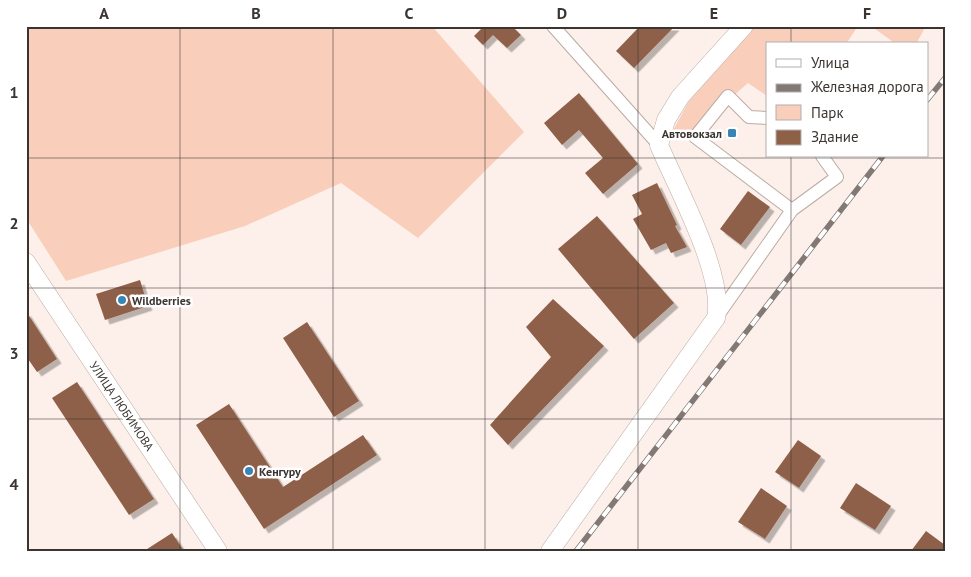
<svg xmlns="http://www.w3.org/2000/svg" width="971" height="577" font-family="'PT Sans',sans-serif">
<defs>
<filter id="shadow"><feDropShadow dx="4.5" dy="4.5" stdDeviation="0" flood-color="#0004"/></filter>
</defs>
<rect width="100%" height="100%" fill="#fdf0ea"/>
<g fill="#f9cfbb">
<path d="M 26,26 L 432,26 L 524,132 L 418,238 L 341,183 L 245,226 L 66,281 L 26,218 Z"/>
<path d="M 752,26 L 858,26 L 846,44 L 767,44 L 767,96 L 748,83 L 696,129 L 670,136 L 697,86 Z"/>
<path d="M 871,26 L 926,26 L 916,44 L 896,44 Z"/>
</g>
<g fill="#8f6048" filter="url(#shadow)">
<path d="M 484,26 L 512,26 L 521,35 L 507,48 L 493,35 L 483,45 L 474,36 Z"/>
<path d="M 640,26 L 675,26 L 634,68 L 616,51 Z"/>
<path d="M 579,93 L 638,164 L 603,194 L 585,173 L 603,158 L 579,130 L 562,145 L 544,123 Z"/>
<path d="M 657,183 L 677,225 L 675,226 L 687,247 L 671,253 L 666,243 L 651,250 L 633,219 L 642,214 L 632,195 Z"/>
<path d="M 748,191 L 770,207 L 741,245 L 720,229 Z"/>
<path d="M 597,216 L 674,303 L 634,339 L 558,249 Z"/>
<path d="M 140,280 L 148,306 L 105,320 L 96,294 Z"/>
<path d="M 553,299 L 604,346 L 508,445 L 490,425 L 551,357 L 526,327 Z"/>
<path d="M 26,311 L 57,359 L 37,372 L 26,356 Z"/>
<path d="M 307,322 L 359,401 L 334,417 L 283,338 Z"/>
<path d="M 77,382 L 154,499 L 129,515 L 52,398 Z"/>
<path d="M 229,404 L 283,487 L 363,435 L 377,455 L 264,529 L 196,425 Z"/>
<path d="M 798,440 L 821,456 L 799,488 L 775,472 Z"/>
<path d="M 856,483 L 891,506 L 875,530 L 840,508 Z"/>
<path d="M 761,488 L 787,506 L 765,539 L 738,522 Z"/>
<path d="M 926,531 L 945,545 L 945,551 L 911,551 Z"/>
<path d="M 172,533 L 184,551 L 144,551 Z"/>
</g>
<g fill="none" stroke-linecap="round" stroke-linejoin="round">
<g stroke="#bbaca5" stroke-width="14">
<g id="street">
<path d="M 553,26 L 659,145"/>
<path d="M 767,118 L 749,117 L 728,96 L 695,137 L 792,210"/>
<path d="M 716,318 L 792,210 L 837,177 L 822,156"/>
</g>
</g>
<g stroke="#bbaca5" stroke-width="19">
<g id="secondary">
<path d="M 26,262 L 218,551"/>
<path d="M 550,551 L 716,318 C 725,274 677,188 659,145 L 666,120 L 680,97 L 744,26"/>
</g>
</g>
<use href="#street" stroke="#fff" stroke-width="12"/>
<use href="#secondary" stroke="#fff" stroke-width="18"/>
<g stroke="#827975" stroke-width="5.5">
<g id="rail">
<path d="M 927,100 L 945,78"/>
<path d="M 576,551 L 883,156"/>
</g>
</g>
<use href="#rail" stroke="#fff" stroke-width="4" stroke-dasharray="11" stroke-linecap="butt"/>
</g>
<path fill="none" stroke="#3b3532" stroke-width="1" stroke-opacity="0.55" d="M 180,26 L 180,551M 333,26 L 333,551M 485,26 L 485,551M 638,26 L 638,551M 791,26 L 791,44M 791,156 L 791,551M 26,158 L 945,158M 26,288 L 945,288M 26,419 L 945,419"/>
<g fill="#3885b7" stroke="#fff" stroke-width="2">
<rect x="727" y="128" width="10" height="10" rx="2.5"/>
<circle cx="122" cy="300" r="5"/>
<circle cx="249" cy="471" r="5"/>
</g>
<g text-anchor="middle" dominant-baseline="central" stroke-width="5" stroke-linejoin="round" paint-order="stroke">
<g font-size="12" font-weight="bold" fill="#3b3532" stroke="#fff" text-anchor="start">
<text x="722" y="133" text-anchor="end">Автовокзал</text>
<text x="132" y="300">Wildberries</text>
<text x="259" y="471">Кенгуру</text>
</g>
<g font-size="12" fill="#3b3532" stroke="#fff">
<text transform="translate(122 406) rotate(56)">УЛИЦА ЛЮБИМОВА</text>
</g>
</g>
<rect width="971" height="577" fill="none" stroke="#ffffff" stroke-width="55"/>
<rect x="766" y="42" width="162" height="115" fill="#ffffff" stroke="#b1aead"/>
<rect x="776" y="59" width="25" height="8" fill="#ffffff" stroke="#b1aead"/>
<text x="811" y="68" font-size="15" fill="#3b3532">Улица</text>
<rect x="776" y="84" width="25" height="8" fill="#827975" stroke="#b1aead"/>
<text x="811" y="92" font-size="15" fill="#3b3532">Железная дорога</text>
<rect x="776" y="105" width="25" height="15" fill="#f9cfbb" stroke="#b1aead"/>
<text x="811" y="118" font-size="15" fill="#3b3532">Парк</text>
<rect x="776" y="130" width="25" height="15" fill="#8f6048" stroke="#b1aead"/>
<text x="811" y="142" font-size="15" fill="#3b3532">Здание</text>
<rect x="28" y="28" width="916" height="522" fill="none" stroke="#3b3532" stroke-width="2"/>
<g font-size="16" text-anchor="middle" font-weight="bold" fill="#3b3532">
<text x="104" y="19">A</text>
<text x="256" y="19">B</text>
<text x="409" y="19">C</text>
<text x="562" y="19">D</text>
<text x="714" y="19">E</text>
<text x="867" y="19">F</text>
<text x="14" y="98">1</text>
<text x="14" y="229">2</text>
<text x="14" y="359">3</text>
<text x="14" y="490">4</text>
</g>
</svg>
